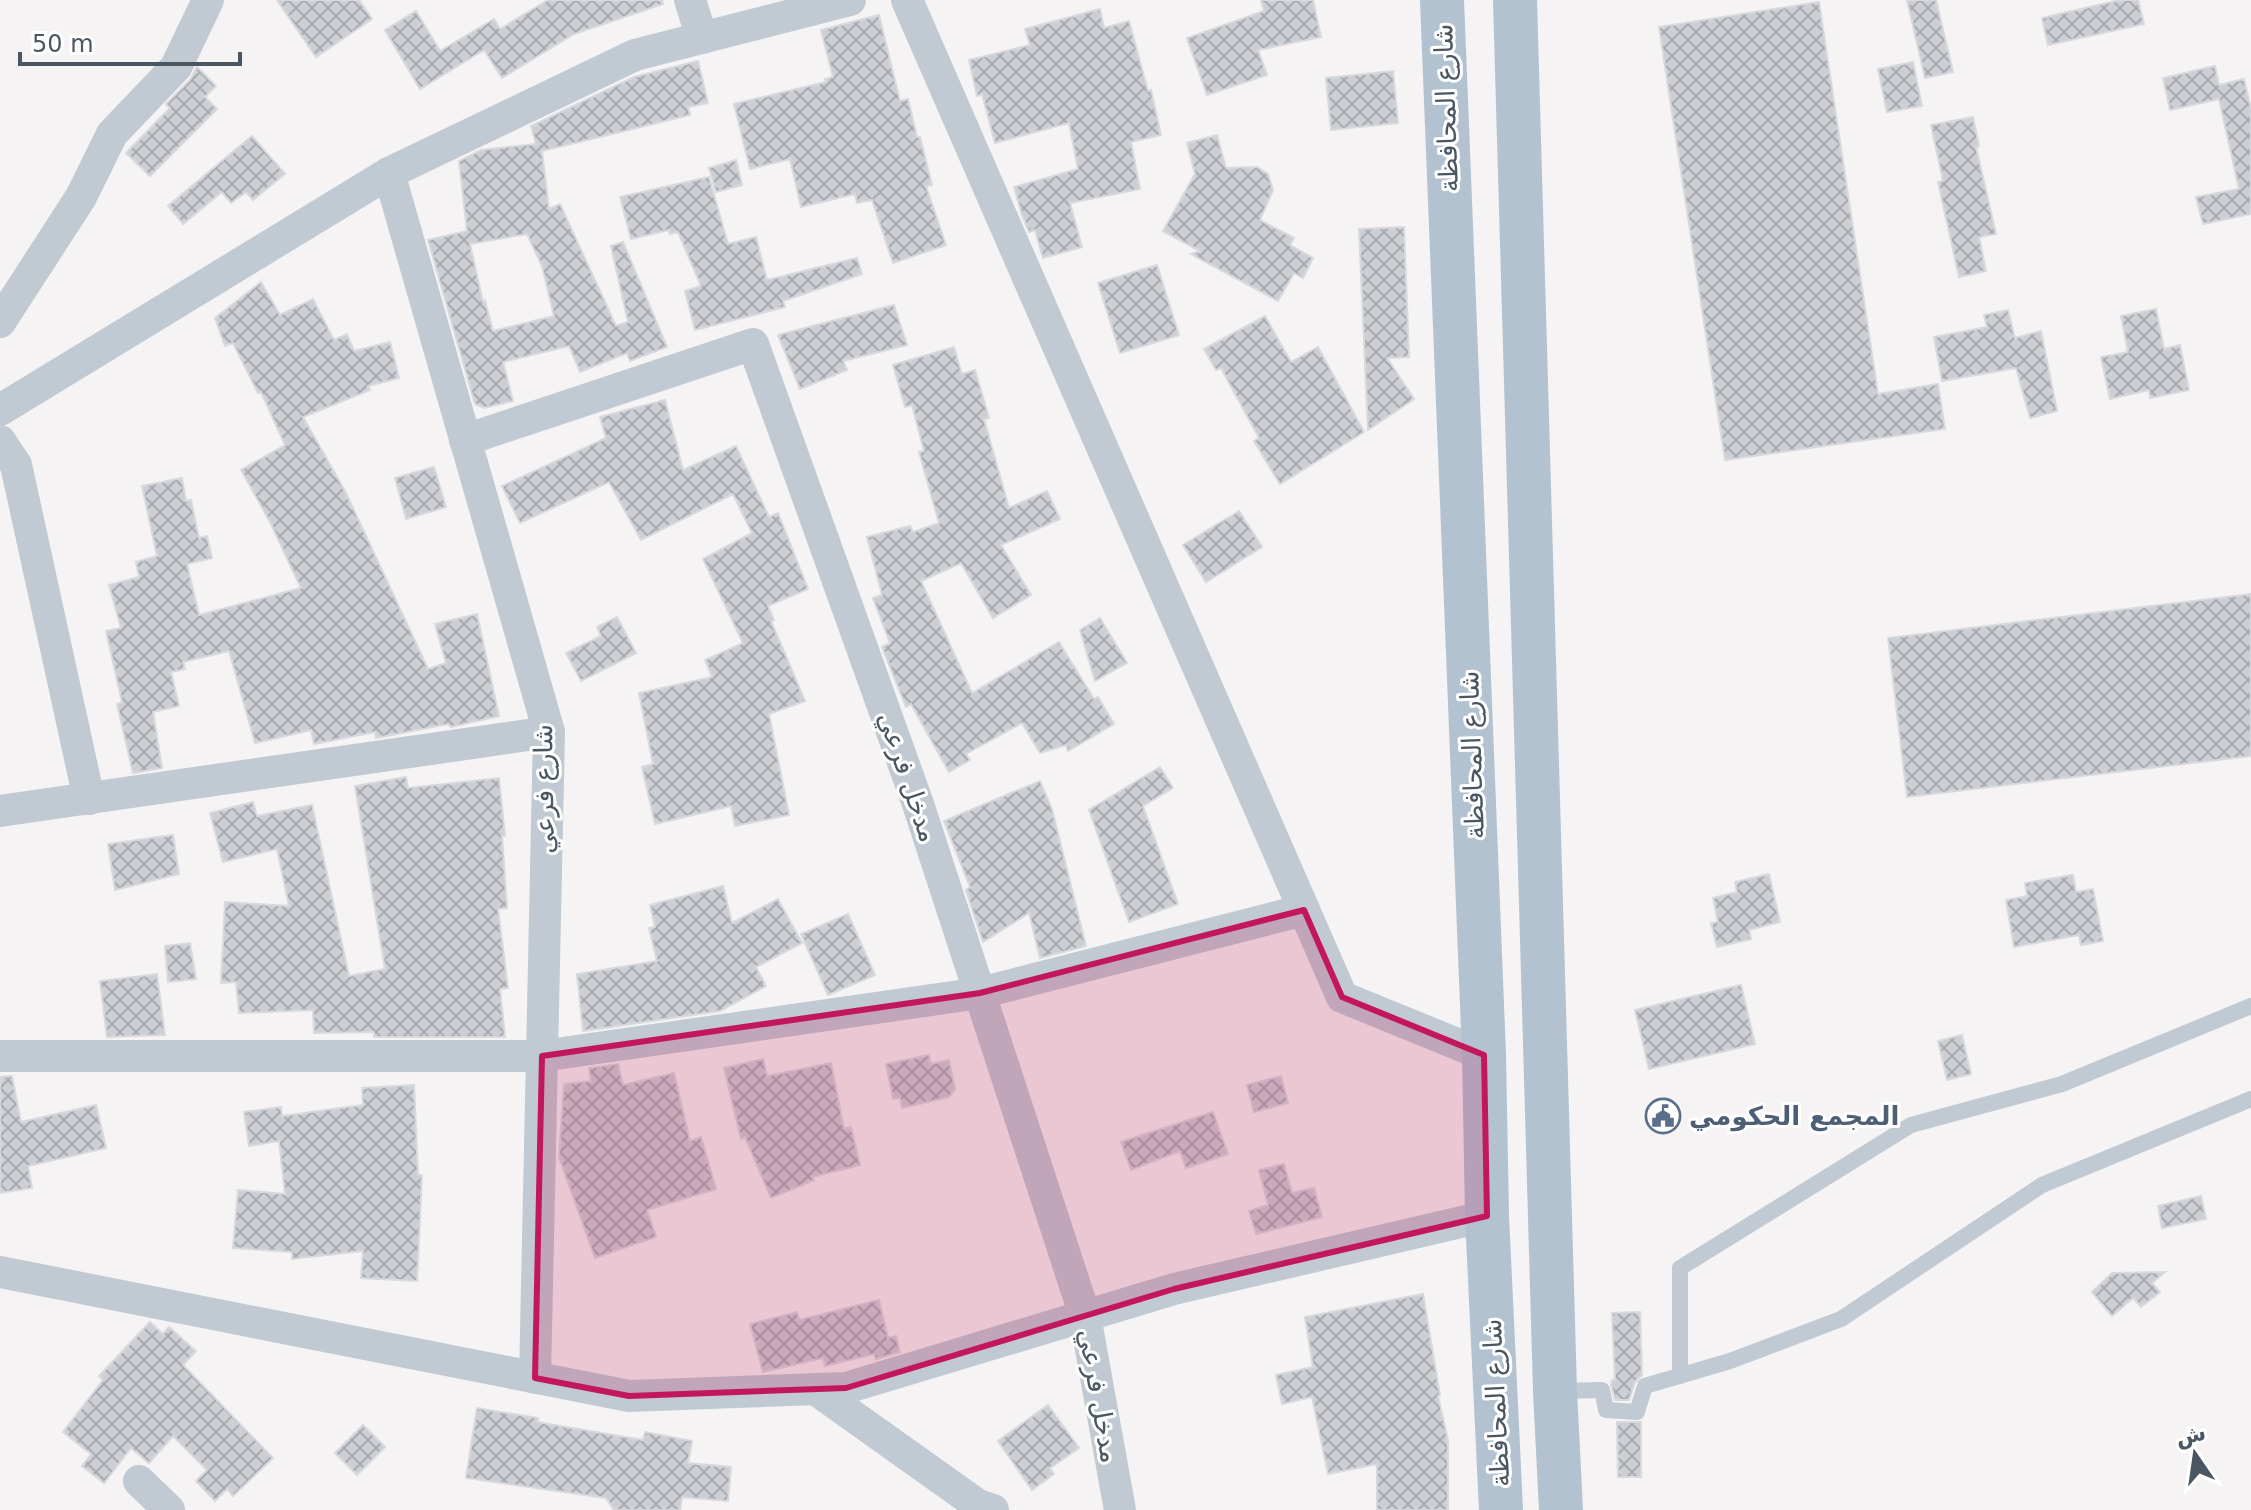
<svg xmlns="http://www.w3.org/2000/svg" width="2251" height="1510" font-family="'DejaVu Sans',Cairo,sans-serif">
<defs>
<pattern id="building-cross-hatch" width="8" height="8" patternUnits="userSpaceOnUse" patternTransform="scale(2)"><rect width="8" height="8" fill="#cdcfd5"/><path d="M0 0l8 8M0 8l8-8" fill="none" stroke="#a8abb0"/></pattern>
</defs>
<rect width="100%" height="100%" fill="#f5f3f3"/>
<g fill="url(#building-cross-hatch)" stroke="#d7d9de" stroke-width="2" fill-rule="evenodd">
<path d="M 277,0 L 359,0 L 372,19 L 316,57 Z"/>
<path d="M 548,0 L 662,0 L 663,4 L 574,34 L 502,78 L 484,50 L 420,89 L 385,30 L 416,11 L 440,51 L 494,19 L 500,29 Z"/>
<path d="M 1261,0 L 1313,0 L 1321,37 L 1258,50 L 1267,75 L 1207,95 L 1187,38 L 1264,11 Z"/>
<path d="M 1907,0 L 1936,0 L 1953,72 L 1925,78 Z"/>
<path d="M 2120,0 L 2138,0 L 2144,24 L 2048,45 L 2042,18 Z"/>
<path d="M 1819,2 L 1878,394 L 1938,384 L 1945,429 L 1725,460 L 1659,27 Z"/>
<path d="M 1100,9 L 1104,28 L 1129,21 L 1148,91 L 1151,90 L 1161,135 L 1131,142 L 1140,189 L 1070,203 L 1082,247 L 1043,258 L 1035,230 L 1029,232 L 1022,215 L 1014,187 L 1078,169 L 1069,123 L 995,143 L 982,94 L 977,96 L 969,60 L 1030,45 L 1025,29 Z"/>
<path d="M 879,15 L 900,101 L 908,99 L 917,137 L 920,137 L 932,185 L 926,186 L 946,245 L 893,263 L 872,200 L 857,203 L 855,194 L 801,207 L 790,159 L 750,169 L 734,104 L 826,82 L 825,79 L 833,77 L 821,30 Z"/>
<path d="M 698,61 L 708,103 L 688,107 L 690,115 L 542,151 L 549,209 L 560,204 L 616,326 L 628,322 L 611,246 L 623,242 L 667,347 L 630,361 L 627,353 L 580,372 L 569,346 L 503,362 L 513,401 L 484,408 L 475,404 L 428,240 L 467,231 L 459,161 L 481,150 L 536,144 L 531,126 L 634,77 ZM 527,234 L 542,266 L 554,316 L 493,331 L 485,301 L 483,302 L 470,244 Z"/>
<path d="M 1913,62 L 1922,106 L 1887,112 L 1878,69 Z"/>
<path d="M 2215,66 L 2219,85 L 2244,79 L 2251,109 L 2251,214 L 2203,224 L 2196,197 L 2239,189 L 2219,99 L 2170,110 L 2163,78 Z"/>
<path d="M 197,67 L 216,86 L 205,97 L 217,109 L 150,176 L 126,153 L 170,108 L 166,104 L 190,80 Z"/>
<path d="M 1393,71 L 1398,123 L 1331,130 L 1326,78 Z"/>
<path d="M 1973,117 L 1979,146 L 1976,147 L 1996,234 L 1979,237 L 1986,271 L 1959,277 L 1938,182 L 1943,181 L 1931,125 Z"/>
<path d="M 1217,135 L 1226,168 L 1257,167 L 1268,174 L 1273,190 L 1260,220 L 1294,238 L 1290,245 L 1313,258 L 1303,278 L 1294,273 L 1278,301 L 1191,254 L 1200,251 L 1163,231 L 1195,174 L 1187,143 Z"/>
<path d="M 252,136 L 285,174 L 253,200 L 246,192 L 231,203 L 222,192 L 183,224 L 168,206 Z"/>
<path d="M 736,160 L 742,185 L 716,192 L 709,168 Z"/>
<path d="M 709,177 L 728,244 L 756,237 L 767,280 L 857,258 L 862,274 L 783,301 L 785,307 L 695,330 L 685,291 L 701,286 L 678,232 L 670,234 L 669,230 L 631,239 L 620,197 Z"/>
<path d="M 1404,227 L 1409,357 L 1387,358 L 1414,399 L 1368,430 L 1359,229 Z"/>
<path d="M 1157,265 L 1179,335 L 1120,353 L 1098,283 Z"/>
<path d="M 261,282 L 280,315 L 313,299 L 334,340 L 347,334 L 354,351 L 390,342 L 399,378 L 368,386 L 370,390 L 303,417 L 346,493 L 428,669 L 446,663 L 435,624 L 477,614 L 499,716 L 451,727 L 448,724 L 376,738 L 375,732 L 314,744 L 311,730 L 255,743 L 229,651 L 183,662 L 185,669 L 171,672 L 179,706 L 153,712 L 162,768 L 133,773 L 117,704 L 122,702 L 106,631 L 121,628 L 109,585 L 139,577 L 136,562 L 157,556 L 142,486 L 182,478 L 186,501 L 191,500 L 199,538 L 207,536 L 212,558 L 187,564 L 199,615 L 301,588 L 270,522 L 241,470 L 285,445 L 261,392 L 258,393 L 233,343 L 225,346 L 215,318 Z"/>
<path d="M 894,305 L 907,345 L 843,361 L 847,370 L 800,389 L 778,335 Z"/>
<path d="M 2156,309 L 2164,349 L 2180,345 L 2189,390 L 2150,398 L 2149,390 L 2110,399 L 2101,357 L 2128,352 L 2121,316 Z"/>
<path d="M 2008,310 L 2015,338 L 2041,331 L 2057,411 L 2030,418 L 2016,368 L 1942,381 L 1934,337 L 1987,327 L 1984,315 Z"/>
<path d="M 1265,316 L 1291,362 L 1318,347 L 1364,432 L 1280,484 L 1254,441 L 1259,438 L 1221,368 L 1216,370 L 1204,349 Z"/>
<path d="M 954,347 L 962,374 L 975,370 L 989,418 L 984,419 L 1009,508 L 1047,491 L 1060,519 L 1001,545 L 1031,595 L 993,618 L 961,563 L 921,581 L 972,693 L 1059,642 L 1094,699 L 1098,697 L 1114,724 L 1068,751 L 1066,745 L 1040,753 L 1022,723 L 966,754 L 970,760 L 949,772 L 911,704 L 906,707 L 882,647 L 890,643 L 873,598 L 882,595 L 867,537 L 910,526 L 913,532 L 939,523 L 919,452 L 924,451 L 912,405 L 905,407 L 893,365 Z"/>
<path d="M 665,400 L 683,470 L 736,446 L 769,517 L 778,513 L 808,589 L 768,606 L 774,620 L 771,621 L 805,701 L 769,714 L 789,815 L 735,826 L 731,806 L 655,824 L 642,767 L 653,764 L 639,693 L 712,677 L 705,660 L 743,643 L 703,559 L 752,533 L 733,494 L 641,540 L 609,482 L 520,523 L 502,486 L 606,438 L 600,417 Z"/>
<path d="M 434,467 L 446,507 L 406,519 L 395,478 Z"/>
<path d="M 1239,511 L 1262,547 L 1206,582 L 1183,545 Z"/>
<path d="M 2251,594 L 2251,756 L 1907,797 L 1888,638 Z"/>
<path d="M 617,617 L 636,653 L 581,681 L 566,653 L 601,636 L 597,627 Z"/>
<path d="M 1100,618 L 1127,663 L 1095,681 L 1080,630 Z"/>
<path d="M 1160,767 L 1173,788 L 1143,806 L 1178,904 L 1129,922 L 1089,810 Z"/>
<path d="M 406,777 L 408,788 L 499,778 L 505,836 L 502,836 L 507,908 L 498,909 L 508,988 L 500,989 L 505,1037 L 374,1037 L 374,1032 L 314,1033 L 313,1010 L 239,1013 L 236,982 L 221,983 L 225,902 L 289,906 L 277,849 L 223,862 L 210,813 L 253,802 L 257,816 L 312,805 L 349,976 L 385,969 L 355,786 Z"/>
<path d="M 1040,781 L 1052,809 L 1086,946 L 1040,958 L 1029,913 L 983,942 L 966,890 L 970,887 L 944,821 Z"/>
<path d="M 173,835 L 179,874 L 115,890 L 108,844 Z"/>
<path d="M 1769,874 L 1780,922 L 1749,930 L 1751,939 L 1717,947 L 1711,923 L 1718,922 L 1713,898 L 1737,892 L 1735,882 Z"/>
<path d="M 2073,875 L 2076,892 L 2093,889 L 2103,941 L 2081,945 L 2079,935 L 2014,947 L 2006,900 L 2027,896 L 2025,883 Z"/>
<path d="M 723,886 L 732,923 L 778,899 L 802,943 L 756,967 L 766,986 L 720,1011 L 583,1031 L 577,974 L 657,961 L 649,928 L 655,927 L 650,905 Z"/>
<path d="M 848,914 L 875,975 L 828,995 L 801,934 Z"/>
<path d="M 190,943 L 196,979 L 168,982 L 165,946 Z"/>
<path d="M 157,974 L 165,1035 L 107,1037 L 100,981 Z"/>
<path d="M 1741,985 L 1755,1044 L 1649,1069 L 1635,1010 Z"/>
<path d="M 1962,1035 L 1971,1074 L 1947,1080 L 1938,1041 Z"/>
<path d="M 929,1055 L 931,1064 L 949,1060 L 955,1089 L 949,1097 L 902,1108 L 900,1098 L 893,1099 L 886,1064 Z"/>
<path d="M 763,1059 L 767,1076 L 831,1063 L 844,1129 L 851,1127 L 860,1165 L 812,1177 L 814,1180 L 771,1198 L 745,1137 L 741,1139 L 724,1068 Z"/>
<path d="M 618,1064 L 623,1085 L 674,1073 L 690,1141 L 701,1137 L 716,1189 L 647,1210 L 656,1237 L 595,1258 L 559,1157 L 564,1084 L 591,1081 L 589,1068 Z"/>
<path d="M 12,1076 L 21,1122 L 96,1105 L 106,1148 L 28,1166 L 32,1188 L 0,1193 L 0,1077 Z"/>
<path d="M 1281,1076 L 1288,1103 L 1254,1112 L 1247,1085 Z"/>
<path d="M 414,1085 L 418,1175 L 422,1175 L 417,1281 L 361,1278 L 363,1251 L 292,1259 L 292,1252 L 233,1248 L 238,1190 L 285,1194 L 279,1141 L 249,1146 L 244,1112 L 281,1107 L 282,1116 L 363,1105 L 362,1088 Z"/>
<path d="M 1213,1112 L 1228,1154 L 1186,1168 L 1180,1151 L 1131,1170 L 1121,1142 Z"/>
<path d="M 1284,1164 L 1292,1193 L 1314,1188 L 1322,1217 L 1256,1234 L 1249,1211 L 1268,1205 L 1259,1170 Z"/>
<path d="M 2201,1196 L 2206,1219 L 2162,1228 L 2158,1206 Z"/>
<path d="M 2165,1272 L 2152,1283 L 2160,1292 L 2141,1307 L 2133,1298 L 2112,1316 L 2092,1292 L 2112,1273 Z"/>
<path d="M 1423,1294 L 1440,1395 L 1438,1396 L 1448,1440 L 1448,1510 L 1377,1510 L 1377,1464 L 1328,1474 L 1312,1397 L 1282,1404 L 1276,1375 L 1313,1367 L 1305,1317 Z"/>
<path d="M 879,1300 L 888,1338 L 896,1336 L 900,1352 L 876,1359 L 874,1354 L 825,1366 L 823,1358 L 763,1372 L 750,1324 L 797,1312 L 799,1320 Z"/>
<path d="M 1640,1312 L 1642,1375 L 1635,1382 L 1629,1400 L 1615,1400 L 1611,1385 L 1612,1380 L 1615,1380 L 1612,1313 Z"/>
<path d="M 150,1322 L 163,1334 L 169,1327 L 196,1351 L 183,1365 L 273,1458 L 233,1496 L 227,1489 L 215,1501 L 196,1481 L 207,1470 L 173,1436 L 149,1463 L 131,1448 L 104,1483 L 82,1466 L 91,1454 L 63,1432 L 103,1380 L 99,1376 Z"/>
<path d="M 1048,1405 L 1079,1448 L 1050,1468 L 1054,1474 L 1032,1490 L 998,1441 Z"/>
<path d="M 477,1408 L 538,1418 L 537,1422 L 643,1440 L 645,1432 L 692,1441 L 688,1463 L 731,1467 L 728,1501 L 682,1497 L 680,1510 L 614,1510 L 606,1498 L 466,1478 Z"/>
<path d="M 1617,1422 L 1641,1422 L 1641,1477 L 1618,1477 Z"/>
<path d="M 363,1425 L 385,1447 L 357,1475 L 335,1453 Z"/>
</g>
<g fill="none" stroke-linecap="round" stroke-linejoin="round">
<g stroke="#c1cad2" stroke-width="16">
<path d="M 1680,1376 L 1680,1268 L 1911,1125 L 2062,1084 L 2251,1006"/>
<path d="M 1556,1391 L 1602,1390 L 1606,1410 L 1637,1412 L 1645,1386 L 1730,1361 L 1841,1319 L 2042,1185 L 2251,1099"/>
</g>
<g stroke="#c1cad2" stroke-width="32">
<path d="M 690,0 L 702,38"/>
<path d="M 907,0 L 1342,997 L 1484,1055"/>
<path d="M 389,173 L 549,732 L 535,1378"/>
<path d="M 0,322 L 81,197 L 112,134 L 176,67 L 208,0"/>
<path d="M 0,410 L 389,173 L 635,55 L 850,0"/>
<path d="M 465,440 L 753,344 L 918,804 L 1085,1316 L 1120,1510"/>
<path d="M 0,441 L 16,465 L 89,799"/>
<path d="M 0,811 L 549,732"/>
<path d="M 0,1056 L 542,1056 L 980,993 L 1304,910"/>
<path d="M 0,1272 L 629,1396 L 846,1388 L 1174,1289 L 1487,1216"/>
<path d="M 815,1389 L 978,1505 L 993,1510"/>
<path d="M 139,1481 L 169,1510"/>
</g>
<g stroke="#b3c2d1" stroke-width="44">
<path d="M 1442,0 L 1484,1055 L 1487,1216 L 1501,1510"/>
<path d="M 1515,0 L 1555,1391 L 1561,1510"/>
</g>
</g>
<path fill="#c2185b" fill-opacity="0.2" stroke="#c2185b" stroke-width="6" stroke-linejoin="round" d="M 1304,910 L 1342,997 L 1484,1055 L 1487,1216 L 1174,1289 L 846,1388 L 629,1396 L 535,1378 L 542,1056 L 980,993 Z"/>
<defs>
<g id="civic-ring" transform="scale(1.8)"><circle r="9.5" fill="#fff" stroke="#5c6f8a" stroke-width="1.5"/><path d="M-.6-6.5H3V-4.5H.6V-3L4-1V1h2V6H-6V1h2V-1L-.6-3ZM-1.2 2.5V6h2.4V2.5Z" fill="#5c6f8a"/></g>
</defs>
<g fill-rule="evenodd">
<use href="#civic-ring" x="1663" y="1116"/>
</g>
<g text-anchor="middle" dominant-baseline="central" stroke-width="6" stroke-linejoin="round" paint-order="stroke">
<g font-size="26" fill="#4a5661" stroke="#fff">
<text transform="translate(1446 108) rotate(-92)">شارع المحافظة</text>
<text transform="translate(1472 755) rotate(-92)">شارع المحافظة</text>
<text transform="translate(908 777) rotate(71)">مدخل فرعي</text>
<text transform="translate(544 789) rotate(-91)">شارع فرعي</text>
<text transform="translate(1099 1396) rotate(80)">مدخل فرعي</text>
<text transform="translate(1496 1403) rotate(-93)">شارع المحافظة</text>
</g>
<g font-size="26" font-weight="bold" fill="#4e5e75" stroke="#fff" text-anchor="start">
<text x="1689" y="1116">المجمع الحكومي</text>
</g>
</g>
<g transform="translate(2195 1454) rotate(347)" stroke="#ffffff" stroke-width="6" paint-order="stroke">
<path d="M0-6L14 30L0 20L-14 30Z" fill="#4a5661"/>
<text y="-12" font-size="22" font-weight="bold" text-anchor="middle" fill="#4a5661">ش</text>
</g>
<path d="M20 52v12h220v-12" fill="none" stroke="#4a5661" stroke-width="4"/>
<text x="32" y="52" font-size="24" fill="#4a5661" stroke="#ffffff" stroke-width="6" paint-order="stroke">50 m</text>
</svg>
